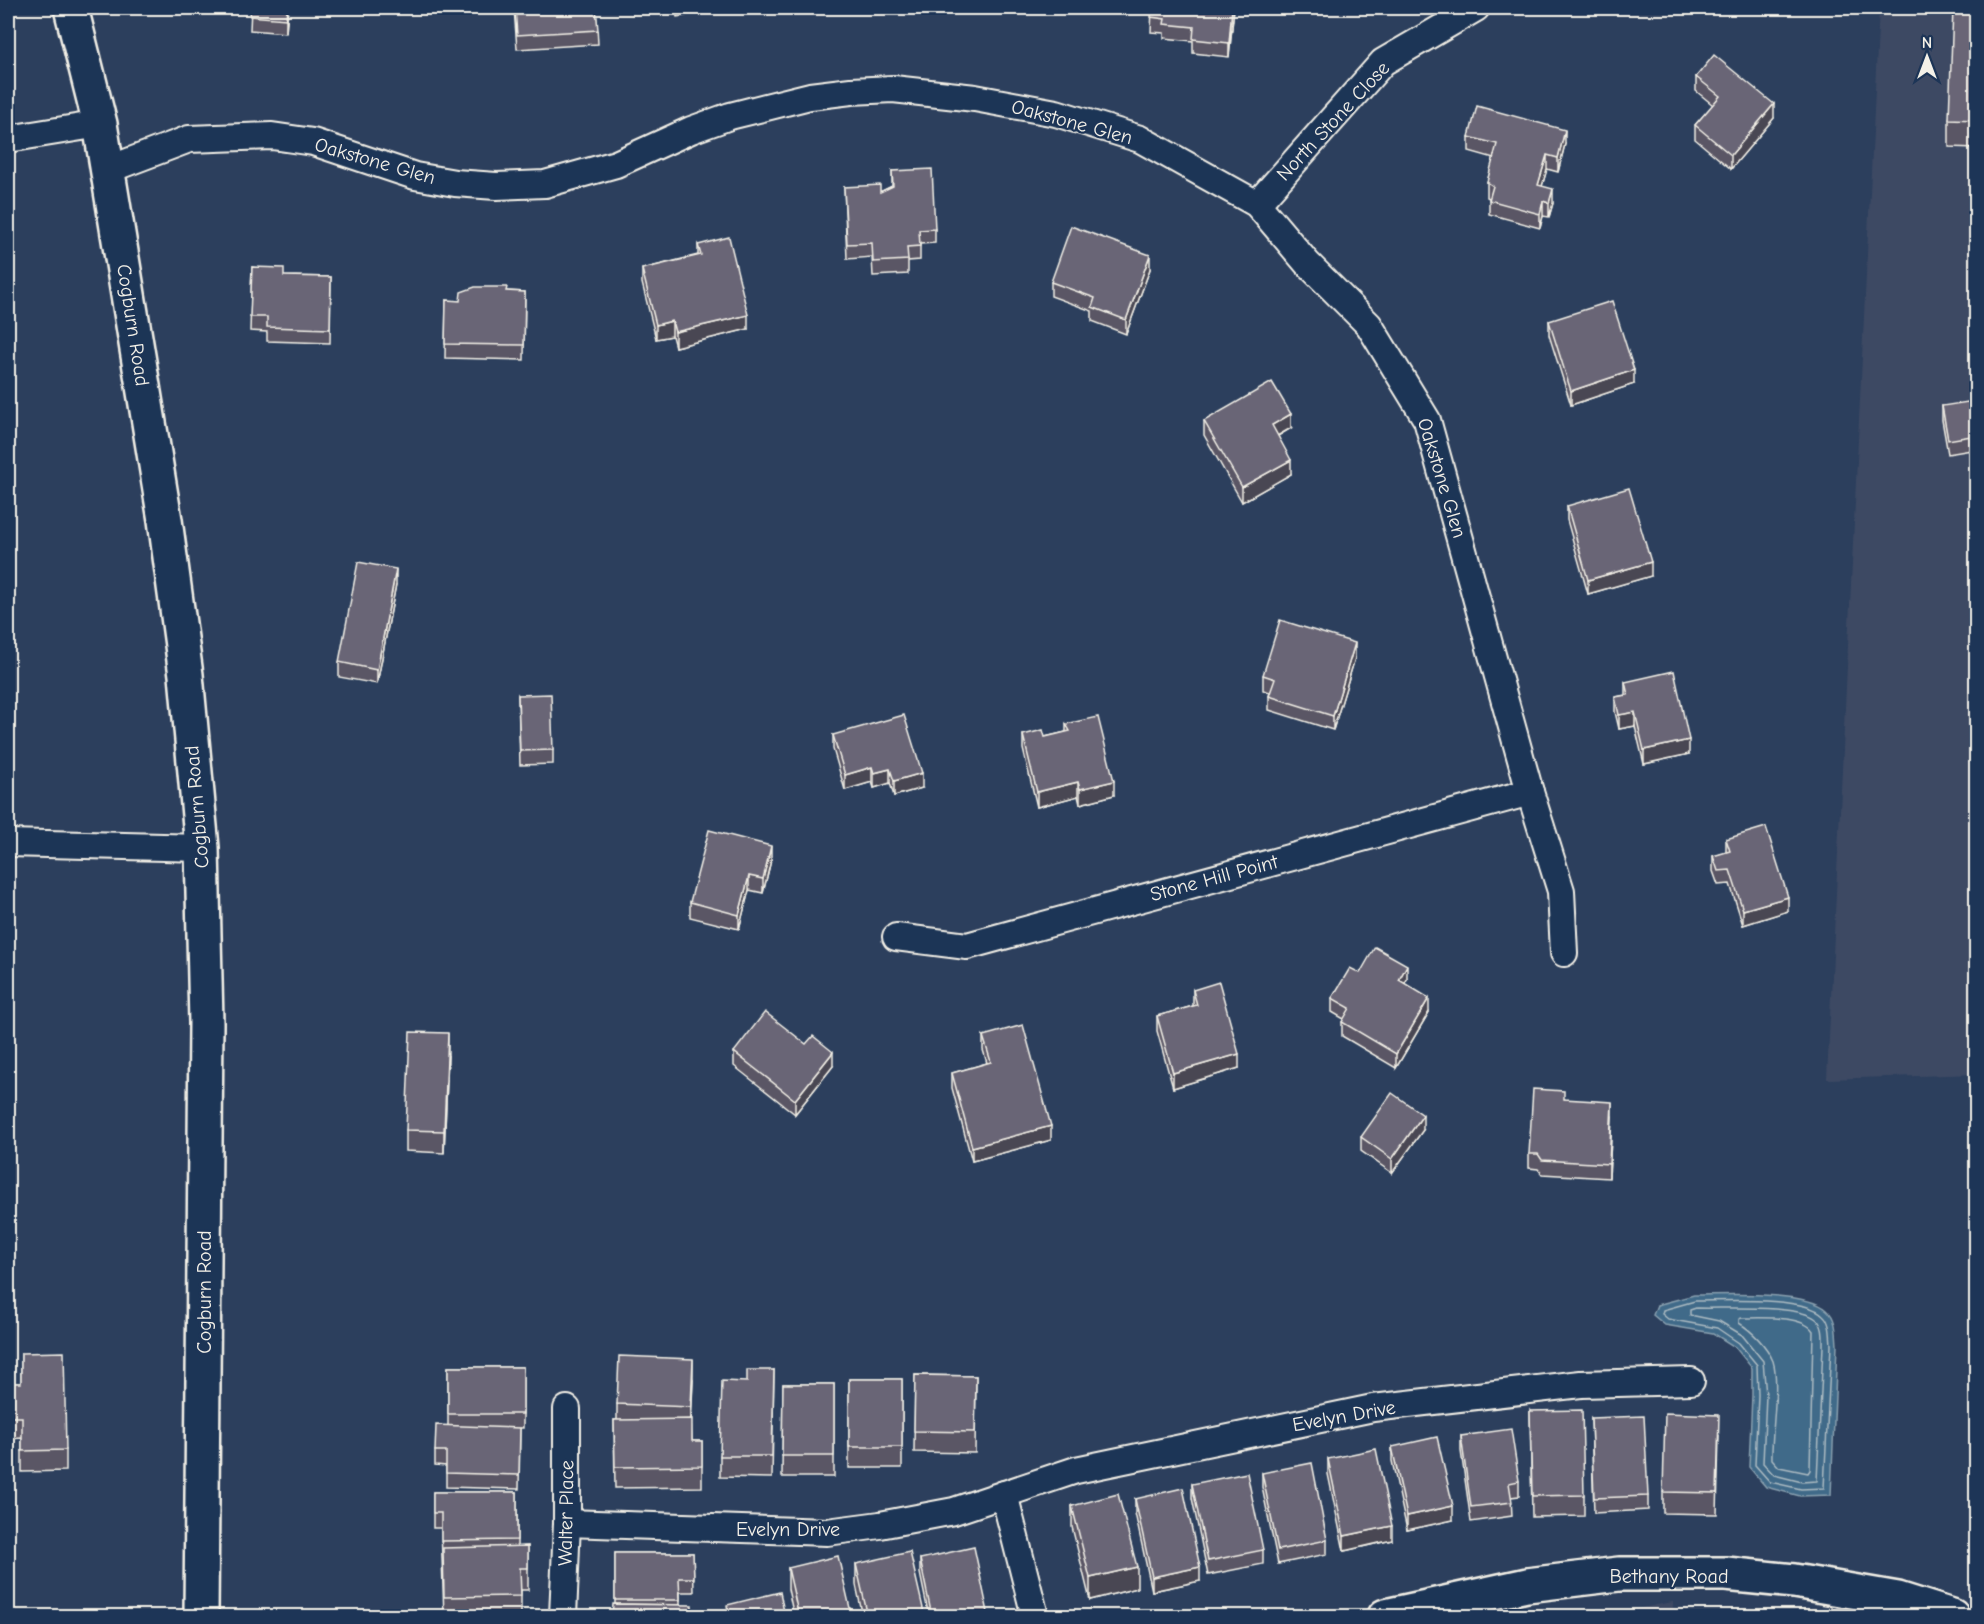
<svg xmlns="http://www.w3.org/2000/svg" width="1984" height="1624" font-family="'Comic Neue',sans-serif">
<rect width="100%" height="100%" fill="#2c3f5d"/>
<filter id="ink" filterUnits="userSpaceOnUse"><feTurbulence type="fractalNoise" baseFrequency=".0167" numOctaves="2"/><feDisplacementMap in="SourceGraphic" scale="12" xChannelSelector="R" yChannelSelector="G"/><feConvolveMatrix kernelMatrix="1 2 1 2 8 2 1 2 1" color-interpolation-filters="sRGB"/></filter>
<g filter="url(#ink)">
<g fill="#3e4a64">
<path d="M 1879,8 L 1976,8 L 1976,1074 L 1827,1079 Z"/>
<path d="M 1673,1602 L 1673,1616 L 1599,1616 Z"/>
</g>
<path fill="#416a89" stroke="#89a0af" stroke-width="1.5" d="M 1694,1295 C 1724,1295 1805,1290 1827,1310 C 1837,1319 1836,1334 1837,1345 L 1831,1495 L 1800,1496 L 1766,1487 L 1749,1467 L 1752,1395 L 1752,1368 L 1735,1347 L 1713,1333 L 1665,1325 L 1653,1315 L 1657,1305 Z"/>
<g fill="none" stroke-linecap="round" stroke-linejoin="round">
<g stroke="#acbbc2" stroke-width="1.5">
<path d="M 1695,1301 C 1722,1301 1804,1296 1823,1315 C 1831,1322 1830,1335 1831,1345 L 1824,1488 L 1801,1489 L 1770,1482 L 1755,1465 L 1758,1395 L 1757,1365 L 1739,1343 L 1717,1328 L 1668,1319 L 1662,1314 L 1663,1310 Z"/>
<path d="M 1696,1308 C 1723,1309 1797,1304 1816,1319 C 1824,1325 1823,1337 1823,1346 L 1817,1481 L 1802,1482 L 1774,1475 L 1763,1463 L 1766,1395 L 1763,1361 L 1742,1335 L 1719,1321 L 1690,1315 L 1690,1310 Z"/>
<path d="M 1742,1318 C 1759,1318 1803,1315 1813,1331 L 1810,1470 L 1808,1473 L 1779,1467 L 1772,1459 C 1771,1434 1780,1383 1773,1361 C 1767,1346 1752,1331 1739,1323 L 1739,1319 Z"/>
</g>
<g stroke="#f4f1e8" stroke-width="30">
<g id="street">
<path d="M 8,139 L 100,124"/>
<path d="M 107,170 L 189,139 L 272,136 L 313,142 L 415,176 L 455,183 L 496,186 L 545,184 L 616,164 L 691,130 L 730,116 L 810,96 L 851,91 L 893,89 L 975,98 L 1056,113 L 1140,139 L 1257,204 L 1307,263 L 1369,325 L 1427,420 L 1530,792 L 1561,891 L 1564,953"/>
<path d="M 1257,204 L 1383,62 L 1476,8"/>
<path d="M 8,843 L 202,848"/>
<path d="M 896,937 L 967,946 L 1530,792"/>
<path d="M 1004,1494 L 1035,1616"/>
<path d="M 567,1523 L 827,1532 L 880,1525 L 954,1511 L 1076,1470 L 1373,1408 L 1581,1384 L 1691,1381"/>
<path d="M 563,1616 L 567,1523 L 567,1409"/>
</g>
</g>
<g stroke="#f4f1e8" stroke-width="38">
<g id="secondary">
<path d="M 71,8 L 100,124 L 165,520 L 186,675 L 202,848 L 206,1023 L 201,1616"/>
<path d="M 1385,1616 L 1527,1585 L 1619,1574 L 1726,1574 L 1794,1581 L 1898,1599 L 1952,1616"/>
</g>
</g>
<use href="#street" stroke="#1d3557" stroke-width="26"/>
<use href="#secondary" stroke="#1d3557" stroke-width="33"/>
</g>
<g fill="#5a5765" stroke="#f4f1e8" stroke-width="1.5">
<path d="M 241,8 L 288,8 L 286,33 L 250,30 L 251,8 Z"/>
<path d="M 514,8 L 596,8 L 598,44 L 517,49 Z"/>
<path d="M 675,8 L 733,8 L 677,17 Z"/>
<path d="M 1152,8 L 1234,8 L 1229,57 L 1193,53 L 1193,41 L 1164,38 L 1164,33 L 1151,32 Z"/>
<path d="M 1977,9 L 1977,148 L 1949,147 L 1949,119 Z"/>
<path d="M 1696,77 L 1774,118 L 1731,169 L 1695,139 L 1695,125 L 1713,105 L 1696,91 Z"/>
<path d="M 1469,137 L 1565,144 L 1558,172 L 1547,169 L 1542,186 L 1553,203 L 1549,217 L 1543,216 L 1540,228 L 1489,214 L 1489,198 L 1487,197 L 1487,182 L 1494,158 L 1469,151 Z"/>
<path d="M 892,171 L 935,229 L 935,243 L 920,244 L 920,260 L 908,261 L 908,274 L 873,276 L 872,257 L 847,259 L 844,187 L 880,192 L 892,186 Z"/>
<path d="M 698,245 L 748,329 L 675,347 L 672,336 L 656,339 L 642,283 L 642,269 L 698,255 Z"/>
<path d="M 252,267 L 284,276 L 331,277 L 330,343 L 267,341 L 267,332 L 250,331 Z"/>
<path d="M 1150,269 L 1126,334 L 1092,321 L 1092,311 L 1051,296 L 1051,282 Z"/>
<path d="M 507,291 L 525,292 L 524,360 L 445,358 L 446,300 L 460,301 Z"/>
<path d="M 1549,321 L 1634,384 L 1571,405 L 1549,335 Z"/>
<path d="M 1942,406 L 1977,415 L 1977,449 L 1948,454 L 1942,420 Z"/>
<path d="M 1204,421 L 1291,428 L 1278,436 L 1291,474 L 1242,502 L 1204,435 Z"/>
<path d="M 1567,506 L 1651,576 L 1588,594 L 1567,520 Z"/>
<path d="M 396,584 L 377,684 L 339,677 L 339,662 Z"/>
<path d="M 1355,658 L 1333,730 L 1269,710 L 1269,696 L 1270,692 L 1263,690 L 1263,675 Z"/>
<path d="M 1625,682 L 1689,754 L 1644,764 L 1635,726 L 1619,729 L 1615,712 L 1615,697 L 1625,695 Z"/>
<path d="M 518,695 L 553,750 L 553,764 L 520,765 Z"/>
<path d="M 1066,724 L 1114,795 L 1080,804 L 1078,796 L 1037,807 L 1023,749 L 1023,735 L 1045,737 L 1066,732 Z"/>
<path d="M 833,735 L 922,788 L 894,796 L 890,783 L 874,788 L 872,782 L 845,790 L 833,749 Z"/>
<path d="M 1726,839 L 1788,911 L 1743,925 L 1730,884 L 1718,885 L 1713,871 L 1713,856 L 1726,853 Z"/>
<path d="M 771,860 L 763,893 L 749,890 L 739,929 L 690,917 L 690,902 Z"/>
<path d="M 1360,973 L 1407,979 L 1404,984 L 1429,1012 L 1396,1068 L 1342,1036 L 1342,1022 L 1344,1019 L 1332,1012 L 1332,998 Z"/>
<path d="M 1193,990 L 1239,1068 L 1173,1088 L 1157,1031 L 1157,1016 L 1193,1006 Z"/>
<path d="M 983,1036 L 1051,1140 L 972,1161 L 952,1088 L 952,1073 L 987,1063 L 983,1050 Z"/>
<path d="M 734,1052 L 833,1066 L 795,1114 L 734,1066 Z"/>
<path d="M 448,1055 L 444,1153 L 406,1151 L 406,1130 Z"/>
<path d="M 1564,1099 L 1612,1116 L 1609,1178 L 1542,1174 L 1538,1169 L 1529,1168 L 1529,1154 Z"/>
<path d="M 1423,1130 L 1392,1173 L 1361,1151 L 1361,1137 Z"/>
<path d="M 21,1353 L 66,1450 L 66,1471 L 22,1472 L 22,1438 L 8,1439 L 8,1383 L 21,1383 Z"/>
<path d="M 448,1367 L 523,1367 L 523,1428 L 520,1428 L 519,1489 L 446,1487 L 446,1466 L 435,1465 L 435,1451 L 448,1426 Z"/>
<path d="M 774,1370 L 772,1478 L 720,1477 L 720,1456 L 747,1382 Z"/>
<path d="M 915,1375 L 976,1376 L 975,1453 L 914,1452 Z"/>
<rect x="849" y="1379" width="53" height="89"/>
<path d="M 693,1380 L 691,1419 L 692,1441 L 702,1441 L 702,1487 L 615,1488 L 614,1420 L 617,1420 L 617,1404 Z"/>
<path d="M 783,1384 L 834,1384 L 834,1477 L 782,1477 Z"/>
<path d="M 1530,1411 L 1584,1495 L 1584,1516 L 1532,1517 Z"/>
<path d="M 1591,1418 L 1648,1496 L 1648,1510 L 1594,1513 Z"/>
<path d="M 1461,1436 L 1519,1481 L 1519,1496 L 1511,1497 L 1512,1516 L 1471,1522 L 1461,1451 Z"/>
<path d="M 1719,1436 L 1717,1514 L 1663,1513 L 1663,1492 Z"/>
<path d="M 1392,1447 L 1453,1520 L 1407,1530 L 1392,1461 Z"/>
<path d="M 1328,1459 L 1392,1540 L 1344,1551 L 1328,1474 Z"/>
<path d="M 1262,1473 L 1327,1540 L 1327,1554 L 1278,1564 L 1262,1487 Z"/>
<path d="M 1192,1484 L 1263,1550 L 1263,1564 L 1208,1575 L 1192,1498 Z"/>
<path d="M 433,1492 L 517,1492 L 517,1547 L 528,1546 L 528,1590 L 521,1590 L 521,1617 L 444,1617 L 441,1528 L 433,1528 Z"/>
<path d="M 1135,1499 L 1200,1581 L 1152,1591 L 1135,1513 Z"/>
<path d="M 1072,1506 L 1137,1588 L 1090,1600 L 1072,1527 Z"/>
<path d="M 615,1553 L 693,1553 L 694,1592 L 680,1592 L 680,1605 L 615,1604 Z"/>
<path d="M 920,1559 L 989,1617 L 929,1617 L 920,1573 Z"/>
<path d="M 856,1564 L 925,1617 L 863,1617 L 856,1585 Z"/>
<path d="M 788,1568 L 852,1617 L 794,1617 L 788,1589 Z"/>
</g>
<g fill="#4a4753" stroke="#f4f1e8" stroke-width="1.5">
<path d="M 287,8 L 288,8 L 286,33 L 286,19 Z"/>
<path d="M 1232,8 L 1234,8 L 1229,57 L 1229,43 Z"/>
<path d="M 1774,104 L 1774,118 L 1731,169 L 1731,155 Z"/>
<path d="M 1565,130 L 1565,144 L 1558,172 L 1558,158 Z"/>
<path d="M 1547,155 L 1547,169 L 1538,200 L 1538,185 Z"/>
<path d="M 1553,189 L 1553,203 L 1549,217 L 1549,203 Z"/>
<path d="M 1543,201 L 1543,216 L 1540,228 L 1540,214 Z"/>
<path d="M 1150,255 L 1150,269 L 1126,334 L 1126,320 Z"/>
<path d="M 748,315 L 748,329 L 675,347 L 675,332 Z"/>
<path d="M 672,321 L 672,336 L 656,339 L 656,325 Z"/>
<path d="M 1634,370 L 1634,384 L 1571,405 L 1571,391 Z"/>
<path d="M 1291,414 L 1291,428 L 1272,439 L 1272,425 Z"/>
<path d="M 1291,460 L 1291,474 L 1242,502 L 1242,487 Z"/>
<path d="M 1651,562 L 1651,576 L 1588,594 L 1588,580 Z"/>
<path d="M 396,569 L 396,584 L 377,684 L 377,670 Z"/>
<path d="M 1355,643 L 1355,658 L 1333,730 L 1333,716 Z"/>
<path d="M 1635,712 L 1635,726 L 1619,729 L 1619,715 Z"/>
<path d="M 1689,740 L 1689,754 L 1644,764 L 1644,750 Z"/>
<path d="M 872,767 L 872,782 L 845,790 L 845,775 Z"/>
<path d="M 890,769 L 890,783 L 874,788 L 874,773 Z"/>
<path d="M 922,773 L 922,788 L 894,796 L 894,781 Z"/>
<path d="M 1114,781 L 1114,795 L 1080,804 L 1080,789 Z"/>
<path d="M 1078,782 L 1078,796 L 1037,807 L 1037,792 Z"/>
<path d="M 771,846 L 771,860 L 763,893 L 763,879 Z"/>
<path d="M 749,876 L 749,890 L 739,929 L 739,915 Z"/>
<path d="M 1788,897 L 1788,911 L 1743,925 L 1743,910 Z"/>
<path d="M 1407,965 L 1407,979 L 1399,994 L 1399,980 Z"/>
<path d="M 1429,998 L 1429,1012 L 1396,1068 L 1396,1054 Z"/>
<path d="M 448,1033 L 448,1055 L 444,1153 L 444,1131 Z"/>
<path d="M 833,1052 L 833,1066 L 795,1114 L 795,1100 Z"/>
<path d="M 1239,1054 L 1239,1068 L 1173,1088 L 1173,1073 Z"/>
<path d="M 1612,1102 L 1612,1116 L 1609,1178 L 1609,1164 Z"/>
<path d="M 1423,1115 L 1423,1130 L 1392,1173 L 1392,1159 Z"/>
<path d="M 1051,1126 L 1051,1140 L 972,1161 L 972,1147 Z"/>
<path d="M 693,1359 L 693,1380 L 691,1428 L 691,1407 Z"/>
<path d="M 1453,1506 L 1453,1520 L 1407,1530 L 1407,1516 Z"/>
<path d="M 1392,1526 L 1392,1540 L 1344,1551 L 1344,1536 Z"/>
<path d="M 1137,1567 L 1137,1588 L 1090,1600 L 1090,1578 Z"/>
<path d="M 1200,1567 L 1200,1581 L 1152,1591 L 1152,1577 Z"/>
</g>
<g fill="#696576" stroke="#f4f1e8" stroke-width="1.5">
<path d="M 251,8 L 287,8 L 286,19 L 250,16 Z"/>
<path d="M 515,8 L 596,8 L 598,30 L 517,35 Z"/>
<path d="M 1152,8 L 1232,8 L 1229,43 L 1193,39 L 1194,27 L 1164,24 L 1165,19 L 1151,17 Z"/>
<path d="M 1953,8 L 1977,9 L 1977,120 L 1949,119 Z"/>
<path d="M 1714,55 L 1774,104 L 1731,155 L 1695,125 L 1720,96 L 1696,77 Z"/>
<path d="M 1477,106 L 1565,130 L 1558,158 L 1547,155 L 1538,185 L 1553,189 L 1549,203 L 1543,201 L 1540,214 L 1489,200 L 1493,186 L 1487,182 L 1497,144 L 1469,137 Z"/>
<path d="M 932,169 L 935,229 L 919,230 L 920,246 L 907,247 L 908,260 L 873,262 L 872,243 L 847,244 L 844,187 L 880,185 L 880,192 L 893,186 L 892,171 Z"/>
<path d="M 1071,226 L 1150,255 L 1126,320 L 1092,307 L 1095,298 L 1051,282 Z"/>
<path d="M 729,237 L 748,315 L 675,332 L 672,321 L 656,325 L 642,269 L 701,255 L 698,245 Z"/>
<path d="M 252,267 L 284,268 L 284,276 L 331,277 L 330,329 L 267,327 L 267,317 L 250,317 Z"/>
<path d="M 475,287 L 507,287 L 506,291 L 525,292 L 524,345 L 445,344 L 446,300 L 460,301 L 461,292 Z"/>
<path d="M 1612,301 L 1634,370 L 1571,391 L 1549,321 Z"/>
<path d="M 1272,382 L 1291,414 L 1272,425 L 1291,460 L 1242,487 L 1204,421 Z"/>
<path d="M 1974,401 L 1977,415 L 1977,435 L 1948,440 L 1942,406 Z"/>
<path d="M 1629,488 L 1651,562 L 1588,580 L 1567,506 Z"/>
<path d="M 358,562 L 396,569 L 377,670 L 339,662 Z"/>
<path d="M 1280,620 L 1355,643 L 1333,716 L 1269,696 L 1275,679 L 1263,675 Z"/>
<path d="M 1674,671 L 1689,740 L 1644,750 L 1635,712 L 1619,715 L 1615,697 L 1628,695 L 1625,682 Z"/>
<path d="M 551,694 L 553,750 L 520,751 L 518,695 Z"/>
<path d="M 904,715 L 922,773 L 894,781 L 890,769 L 874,773 L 872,767 L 845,775 L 833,735 Z"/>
<path d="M 1098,717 L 1114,781 L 1080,789 L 1078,782 L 1037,792 L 1023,735 L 1043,730 L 1045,737 L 1070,731 L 1066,724 Z"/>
<path d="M 1766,827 L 1788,897 L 1743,910 L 1730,870 L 1718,871 L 1713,856 L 1730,851 L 1726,839 Z"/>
<path d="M 709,830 L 771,846 L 763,879 L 749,876 L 739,915 L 690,902 Z"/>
<path d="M 1375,947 L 1407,965 L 1399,980 L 1429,998 L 1396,1054 L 1342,1022 L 1350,1008 L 1332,998 L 1350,968 L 1360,973 Z"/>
<path d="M 1219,982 L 1239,1054 L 1173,1073 L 1157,1016 L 1197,1005 L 1193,990 Z"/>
<path d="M 765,1012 L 806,1044 L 813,1036 L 833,1052 L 795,1100 L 734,1052 Z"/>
<path d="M 1023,1025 L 1051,1126 L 972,1147 L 952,1073 L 991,1062 L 983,1036 Z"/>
<path d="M 410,1032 L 448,1033 L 444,1131 L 406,1130 Z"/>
<path d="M 1533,1089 L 1564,1091 L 1564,1099 L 1612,1102 L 1609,1164 L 1542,1160 L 1538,1154 L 1529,1154 Z"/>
<path d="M 1392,1093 L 1423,1115 L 1392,1159 L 1361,1137 Z"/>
<path d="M 64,1352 L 66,1450 L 22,1451 L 22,1417 L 8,1417 L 8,1383 L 21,1383 L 21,1353 Z"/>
<path d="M 619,1356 L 693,1359 L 691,1407 L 617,1404 Z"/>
<rect x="448" y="1367" width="75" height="47"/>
<path d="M 747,1370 L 774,1370 L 772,1456 L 720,1456 L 722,1381 L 747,1382 Z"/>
<path d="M 915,1375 L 976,1376 L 975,1432 L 914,1431 Z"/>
<rect x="849" y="1379" width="53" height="68"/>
<path d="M 783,1384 L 834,1384 L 834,1456 L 782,1456 Z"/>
<path d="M 1582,1410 L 1584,1495 L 1532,1496 L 1530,1411 Z"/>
<path d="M 1665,1413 L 1719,1415 L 1717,1493 L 1663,1492 Z"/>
<path d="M 1644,1416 L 1648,1496 L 1594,1498 L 1591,1418 Z"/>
<path d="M 692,1419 L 692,1441 L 702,1441 L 702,1466 L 615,1467 L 614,1420 Z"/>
<path d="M 436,1425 L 520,1428 L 519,1475 L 446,1473 L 446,1451 L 435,1451 Z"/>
<path d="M 1511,1429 L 1519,1481 L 1509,1483 L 1512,1502 L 1471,1507 L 1461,1436 Z"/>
<path d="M 1437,1437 L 1453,1506 L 1407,1516 L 1392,1447 Z"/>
<path d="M 1376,1449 L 1392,1526 L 1344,1536 L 1328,1459 Z"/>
<path d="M 1312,1463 L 1327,1540 L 1278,1550 L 1262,1473 Z"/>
<path d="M 1247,1473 L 1263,1550 L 1208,1561 L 1192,1484 Z"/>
<path d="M 1183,1488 L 1200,1567 L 1152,1577 L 1135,1499 Z"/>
<path d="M 433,1492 L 517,1492 L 517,1540 L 441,1541 L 441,1513 L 433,1513 Z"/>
<path d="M 1118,1494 L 1137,1567 L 1090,1578 L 1072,1506 Z"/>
<path d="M 528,1546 L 528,1568 L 520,1568 L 521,1596 L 444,1597 L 443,1548 Z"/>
<path d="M 974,1547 L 989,1617 L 932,1617 L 920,1559 Z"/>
<path d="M 910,1552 L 925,1617 L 868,1617 L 856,1564 Z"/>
<path d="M 615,1553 L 693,1553 L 694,1578 L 679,1578 L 680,1600 L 615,1600 Z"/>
<path d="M 838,1556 L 852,1617 L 799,1617 L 788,1568 Z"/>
<path d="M 780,1592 L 785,1617 L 729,1617 L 727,1605 Z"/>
<path d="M 613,1604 L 692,1605 L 692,1617 L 612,1617 Z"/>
</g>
</g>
<g text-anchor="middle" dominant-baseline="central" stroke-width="4.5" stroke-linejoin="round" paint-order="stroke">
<g font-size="20" fill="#f4f1e8" stroke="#1d3557">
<text transform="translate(1333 121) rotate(-47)">North Stone Close</text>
<text transform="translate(1072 122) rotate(15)">Oakstone Glen</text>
<text transform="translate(375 161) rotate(16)">Oakstone Glen</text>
<text transform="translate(133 325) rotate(81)">Cogburn Road</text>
<text transform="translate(1442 478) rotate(73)">Oakstone Glen</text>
<text transform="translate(197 807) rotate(-95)">Cogburn Road</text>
<text transform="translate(1214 878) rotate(-15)">Stone Hill Point</text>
<text transform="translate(204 1292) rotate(-90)">Cogburn Road</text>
<text transform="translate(1344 1416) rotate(-10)">Evelyn Drive</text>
<text transform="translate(566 1513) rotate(-89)">Walter Place</text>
<text x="788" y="1529">Evelyn Drive</text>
<text x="1669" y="1576">Bethany Road</text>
</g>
</g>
<rect width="1984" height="1624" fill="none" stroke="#1d3557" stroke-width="30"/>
<rect x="15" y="15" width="1954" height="1594" fill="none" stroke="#f4f1e8" stroke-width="2" filter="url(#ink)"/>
<g transform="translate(1927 57)" stroke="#1d3557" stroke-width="4.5" paint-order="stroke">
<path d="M0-4.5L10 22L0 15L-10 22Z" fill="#f4f1e8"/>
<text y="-9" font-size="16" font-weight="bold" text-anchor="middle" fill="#f4f1e8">N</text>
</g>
</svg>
